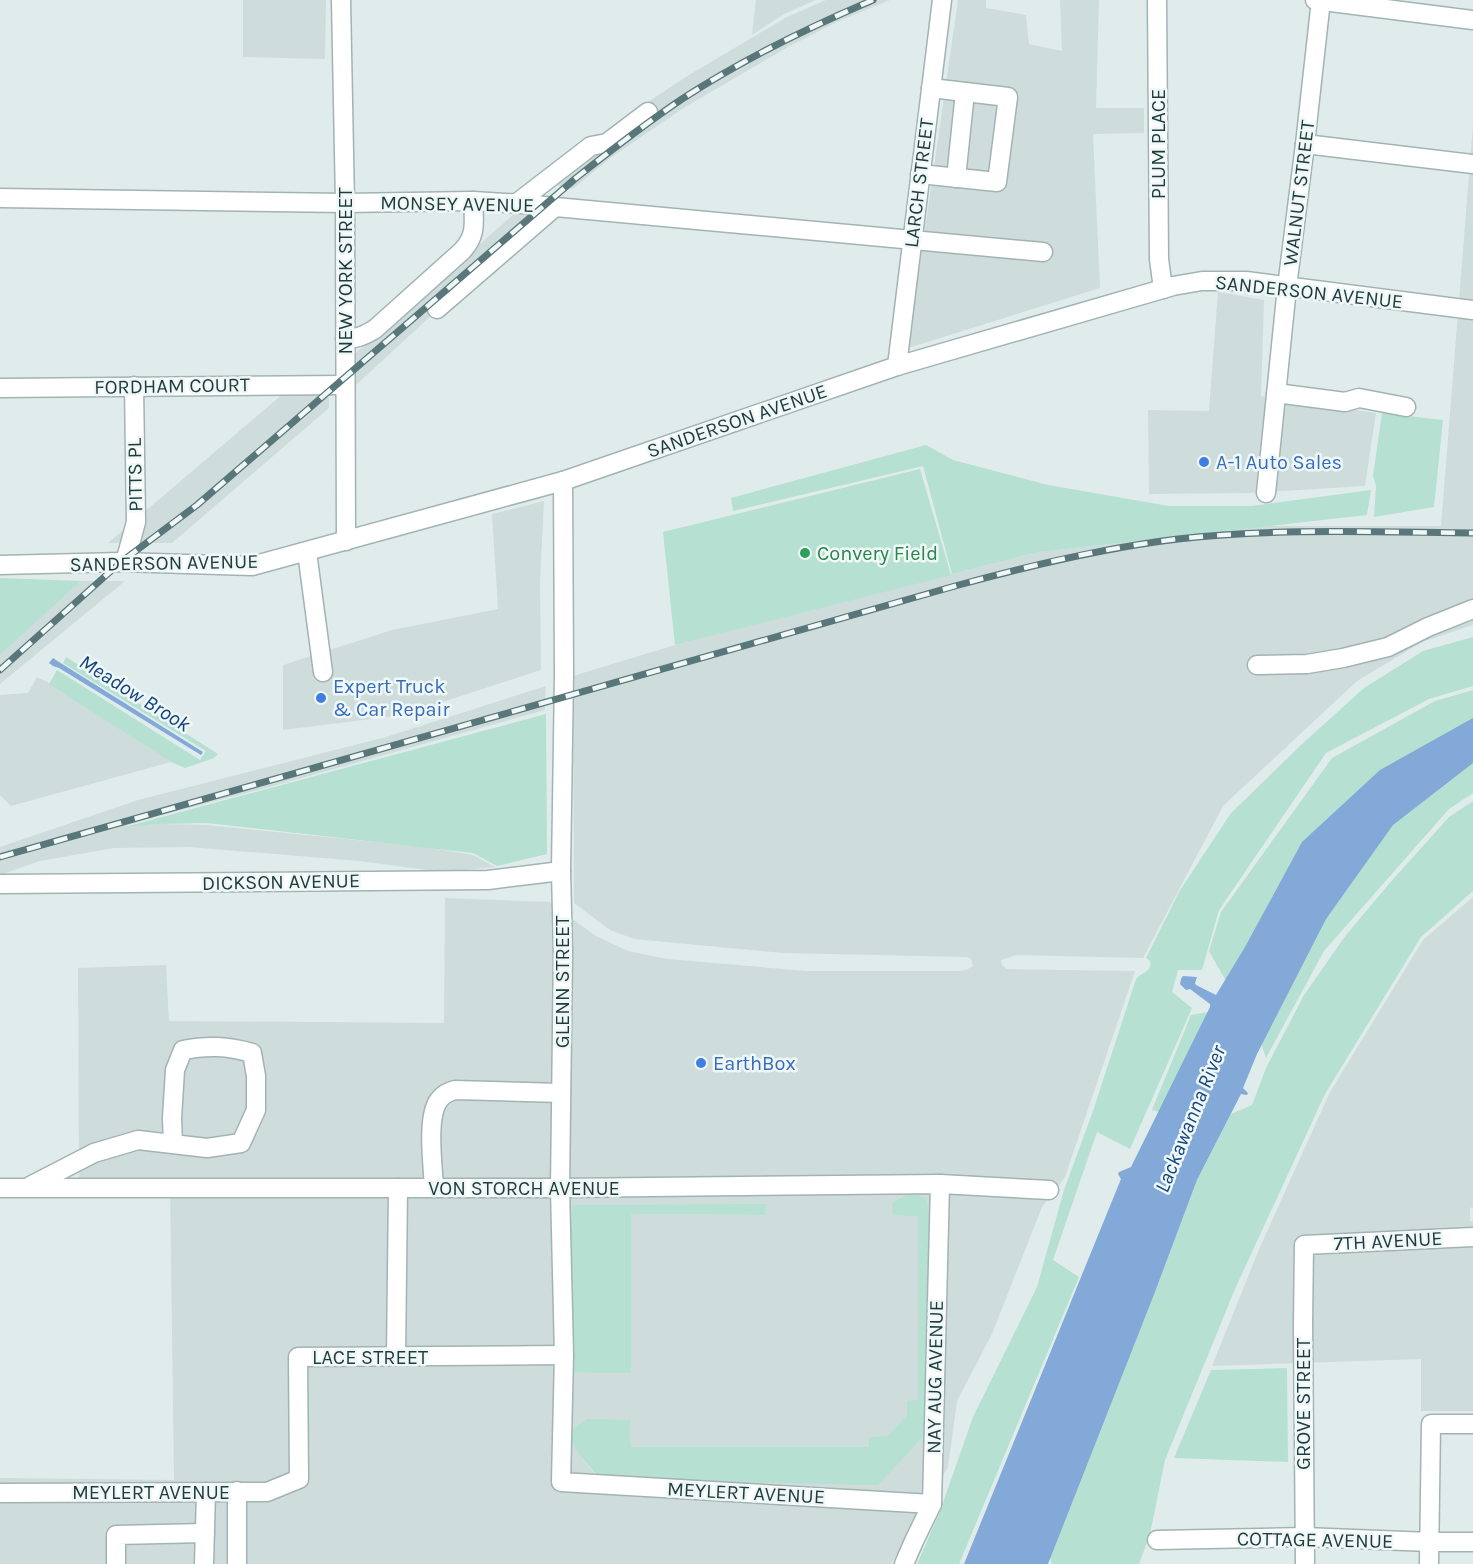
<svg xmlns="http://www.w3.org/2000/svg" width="1473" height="1564" font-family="Karla,sans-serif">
<rect width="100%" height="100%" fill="#e0eceb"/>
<g fill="#cedcdb" fill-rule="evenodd">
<path d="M 243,0 L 326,0 L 325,59 L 243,57 Z"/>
<path d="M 756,0 L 816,0 L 784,14 L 752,35 Z"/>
<path d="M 826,0 L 890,0 L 837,22 L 788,47 L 685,107 L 609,159 L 573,189 L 547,183 L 593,142 L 619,121 L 689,75 L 787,17 Z"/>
<path d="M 958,0 L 986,0 L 986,8 L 1026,15 L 1029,44 L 1062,51 L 1060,0 L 1099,0 L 1096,108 L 1144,108 L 1144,133 L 1093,134 L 1100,288 L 908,348 Z"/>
<path d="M 1473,125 L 1473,625 L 1422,642 L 1357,681 L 1223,806 L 1143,958 L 1016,955 L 1001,960 L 1002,965 L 1007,969 L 1135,971 L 1065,1177 L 1042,1207 L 992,1334 L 957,1401 L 948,1467 L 891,1564 L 0,1564 L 0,1478 L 174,1480 L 170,1182 L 79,1181 L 78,968 L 166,965 L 169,1021 L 444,1023 L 445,898 L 549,902 L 596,936 L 628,951 L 667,959 L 806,971 L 960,971 L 968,969 L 973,966 L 971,959 L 968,957 L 783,953 L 634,939 L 610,930 L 574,903 L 573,676 L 675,645 L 1039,552 L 1267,526 L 1441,526 ZM 926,1199 L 929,1211 L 925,1435 L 878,1484 L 612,1479 L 596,1475 L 577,1452 L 630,1420 L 631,1447 L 870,1447 L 869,1437 L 888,1437 L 907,1415 L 907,1401 L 918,1401 L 918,1215 ZM 766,1205 L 764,1215 L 630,1214 Z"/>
<path d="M 543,212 L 355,386 L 356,353 L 515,213 Z"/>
<path d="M 1218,292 L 1264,300 L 1261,396 L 1376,413 L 1365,486 L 1249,493 L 1149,494 L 1148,410 L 1209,411 Z"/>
<path d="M 323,392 L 329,398 L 329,408 L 172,543 L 108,543 L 284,393 Z"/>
<path d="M 544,501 L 540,582 L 541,670 L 403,715 L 283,730 L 283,665 L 392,630 L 498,609 L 492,514 Z"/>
<path d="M 81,581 L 125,581 L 0,684 L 0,655 Z"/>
<path d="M 37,677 L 47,682 L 171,762 L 11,806 L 0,795 L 0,695 L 28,693 Z"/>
<path d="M 546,686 L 545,710 L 266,788 L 158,816 L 125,826 L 160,824 L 207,825 L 425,847 L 473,855 L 495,867 L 442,872 L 359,861 L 189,847 L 114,848 L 40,861 L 0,875 L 0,847 L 138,800 L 386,737 Z"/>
<path d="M 1473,897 L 1473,1207 L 1470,1208 L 1470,1221 L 1473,1221 L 1473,1411 L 1421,1411 L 1421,1359 L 1212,1366 L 1260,1247 L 1330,1092 L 1423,940 Z"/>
</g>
<g fill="#b6e0d1">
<path d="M 1382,413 L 1443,420 L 1434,507 L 1374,517 L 1376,486 L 1373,476 Z"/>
<path d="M 926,445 L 953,460 L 1048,485 L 1169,506 L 1252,506 L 1371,490 L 1367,515 L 1039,552 L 952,574 L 923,466 L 733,511 L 731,498 Z"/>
<path d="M 920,469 L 951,575 L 675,645 L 663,532 Z"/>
<path d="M 0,578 L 81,581 L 0,655 Z"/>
<path d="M 1473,637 L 1473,686 L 1429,699 L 1326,753 L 1219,910 L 1202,970 L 1178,970 L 1172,992 L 1192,1008 L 1130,1149 L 1097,1132 L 1053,1260 L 1079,1277 L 959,1564 L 917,1564 L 939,1514 L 973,1417 L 1037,1287 L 1064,1190 L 1093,1111 L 1136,979 C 1141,972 1153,972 1150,961 L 1146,958 L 1179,892 L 1231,813 L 1301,745 L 1364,688 L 1423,651 Z"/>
<path d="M 66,657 L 218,754 L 214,758 L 185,768 L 171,762 L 49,684 L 57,670 L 200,760 L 206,751 L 63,663 Z"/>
<path d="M 1473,690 L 1473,793 L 1449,809 L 1324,951 L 1266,1058 L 1261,1043 L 1209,951 L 1221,912 L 1332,758 L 1435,701 Z"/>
<path d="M 546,714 L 547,854 L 497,866 L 473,853 L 207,823 L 159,824 L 125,827 Z"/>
<path d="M 1473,801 L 1473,891 L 1421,937 L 1325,1094 L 1235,1289 L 1165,1460 L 1150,1534 L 1139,1564 L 1052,1564 L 1050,1557 L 1155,1292 L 1197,1180 L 1231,1114 L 1252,1105 L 1266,1068 L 1304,995 L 1346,935 L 1388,885 L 1449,817 Z"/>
<path d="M 1208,1012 L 1167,1114 L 1152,1110 L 1191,1015 Z"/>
<path d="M 908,1194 L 918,1195 L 926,1199 L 929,1211 L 925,1435 L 878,1485 L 612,1479 L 597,1475 L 577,1452 L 569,1432 L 587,1419 L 630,1420 L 631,1447 L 869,1447 L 869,1437 L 888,1436 L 907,1415 L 907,1401 L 918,1400 L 918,1216 L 893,1215 L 892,1203 Z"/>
<path d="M 766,1204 L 765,1215 L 631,1214 L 631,1373 L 569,1372 L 572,1205 Z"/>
<path d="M 1287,1368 L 1288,1462 L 1174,1458 L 1211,1370 Z"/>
</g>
<g fill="#82a9d7">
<path d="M 53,658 L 59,662 L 203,752 L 201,755 L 59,668 L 53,666 L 49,663 Z"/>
<path d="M 1473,718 L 1473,763 L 1393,825 L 1326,919 L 1257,1054 L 1243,1088 L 1248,1093 L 1247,1095 L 1241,1094 L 1197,1180 L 1155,1292 L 1048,1564 L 964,1564 L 1121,1179 L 1118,1174 L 1119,1172 L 1131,1167 L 1210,1007 L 1210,1004 L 1190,989 L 1186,990 L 1180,984 L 1181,979 L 1183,976 L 1197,977 L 1195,983 L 1196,985 L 1216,995 L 1245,947 L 1302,842 L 1380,770 Z"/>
</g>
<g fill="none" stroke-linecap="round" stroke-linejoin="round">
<g stroke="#a2b3b4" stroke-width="21">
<g id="minor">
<path d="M 341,0 L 345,203 L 346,541"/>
<path d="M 1157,0 L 1159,259 L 1163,289"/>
<path d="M 1315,0 L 1473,20"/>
<path d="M 1305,144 L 1473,164"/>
<path d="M 920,174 L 997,182 L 1008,97 L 931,88"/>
<path d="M 956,178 L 965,92"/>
<path d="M 0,198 L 345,203 L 473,201 L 523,204 L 1043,252"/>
<path d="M 517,203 L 591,146 L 607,143 L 648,112"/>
<path d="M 437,309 L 555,207"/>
<path d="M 345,339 C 357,339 365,335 375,329 L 462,251 C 477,235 474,222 473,201"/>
<path d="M 897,366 L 942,0"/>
<path d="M 0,388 L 345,385"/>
<path d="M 1276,393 L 1345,402 L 1359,398 L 1406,407"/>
<path d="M 563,481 L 564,674 L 561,871 L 563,952 L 560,1188 L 564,1355 L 561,1482 L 932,1504"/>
<path d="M 1266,493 L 1287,287 L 1305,144 L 1321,0"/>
<path d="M 307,552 L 323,672"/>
<path d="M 125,562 L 136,522 L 134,386"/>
<path d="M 0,565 L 121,562 L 252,566 L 563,481 L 897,366 L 1173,286 L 1202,281 L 1246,281 L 1473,310"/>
<path d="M 1257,665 L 1307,664 L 1343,658 L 1388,647 L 1428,627 L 1473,609"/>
<path d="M 0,884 L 488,880 L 561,871"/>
<path d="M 30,1186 L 94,1153 L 138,1140 L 207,1148 L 241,1143 L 256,1110 L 256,1076 L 252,1053 C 228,1046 208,1045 183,1050 L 175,1070 L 172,1118 L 173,1144"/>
<path d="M 0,1188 L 560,1188 L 940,1184 L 1049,1190"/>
<path d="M 434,1188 C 433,1166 426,1117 439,1100 C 443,1094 448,1092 455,1090 L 561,1093"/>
<path d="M 396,1356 L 398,1188"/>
<path d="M 237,1491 L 237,1564"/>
<path d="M 0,1493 L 267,1492 L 299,1479 L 298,1357 L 564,1355"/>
<path d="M 1157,1540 L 1304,1537 L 1430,1542 L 1473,1542"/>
<path d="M 116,1564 L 116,1535 L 205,1533"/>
<path d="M 204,1564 L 206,1492"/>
<path d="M 904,1564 L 914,1541 L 932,1504 L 940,1184"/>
<path d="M 1305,1564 L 1303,1324 L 1304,1245 L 1473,1237"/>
<path d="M 1429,1564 L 1431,1424 L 1473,1424"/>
</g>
</g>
<use href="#minor" stroke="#fff" stroke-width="18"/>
<g stroke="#59767a" stroke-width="7">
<g id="rail">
<path d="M 0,670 L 121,562 L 197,505 L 576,178 C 610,151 645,124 682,99 C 742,60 807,28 873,0"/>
<path d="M 0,857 L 955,586 C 1028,566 1102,548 1178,539 C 1276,528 1374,532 1473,533"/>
</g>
</g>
<use href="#rail" stroke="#f0f8f7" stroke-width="4.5" stroke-dasharray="14" stroke-linecap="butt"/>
</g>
<g fill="#3f7fe0" stroke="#f0f8f7" stroke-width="2">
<circle cx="1204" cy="462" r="6"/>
<circle cx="321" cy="698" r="6"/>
<circle cx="701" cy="1063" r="6"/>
</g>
<circle fill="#2e9e5b" stroke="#f0f8f7" stroke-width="2" cx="805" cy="553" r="6"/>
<g text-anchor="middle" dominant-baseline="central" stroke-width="5" stroke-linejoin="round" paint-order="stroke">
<g font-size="20" fill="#1f3b3e" stroke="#f0f8f7">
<text transform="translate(1158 144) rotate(-90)">PLUM PLACE</text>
<text transform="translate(919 183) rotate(-83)">LARCH STREET</text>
<text transform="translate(1299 193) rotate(-83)">WALNUT STREET</text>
<text transform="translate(457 204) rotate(1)">MONSEY AVENUE</text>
<text transform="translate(345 271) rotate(-90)">NEW YORK STREET</text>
<text transform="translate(1309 292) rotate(6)">SANDERSON AVENUE</text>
<text transform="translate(172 386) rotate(-1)">FORDHAM COURT</text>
<text transform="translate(737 421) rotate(-19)">SANDERSON AVENUE</text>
<text transform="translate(135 475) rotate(-91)">PITTS PL</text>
<text transform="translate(164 563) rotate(-1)">SANDERSON AVENUE</text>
<text transform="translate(281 882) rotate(-1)">DICKSON AVENUE</text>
<text transform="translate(562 982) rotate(-90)">GLENN STREET</text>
<text x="524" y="1188">VON STORCH AVENUE</text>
<text transform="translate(1388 1241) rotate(-3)">7TH AVENUE</text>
<text x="370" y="1357">LACE STREET</text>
<text transform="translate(935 1377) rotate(-89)">NAY AUG AVENUE</text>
<text transform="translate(1303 1404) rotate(-90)">GROVE STREET</text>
<text x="151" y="1492">MEYLERT AVENUE</text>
<text transform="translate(746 1493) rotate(3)">MEYLERT AVENUE</text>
<text transform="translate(1315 1540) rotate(1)">COTTAGE AVENUE</text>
</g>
<g font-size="20" fill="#366cbe" stroke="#f0f8f7" text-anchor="start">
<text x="1216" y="462">A-1 Auto Sales</text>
<text x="333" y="686">Expert Truck<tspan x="333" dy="23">&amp; Car Repair</tspan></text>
<text x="713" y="1063">EarthBox</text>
</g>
<g font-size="20" fill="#27864d" stroke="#f0f8f7" text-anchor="start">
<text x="817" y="553">Convery Field</text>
</g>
<g font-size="21" font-style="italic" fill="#14447f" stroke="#f0f8f7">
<text transform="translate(135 693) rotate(32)">Meadow Brook</text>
<text transform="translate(1190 1119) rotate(-68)">Lackawanna River</text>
</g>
</g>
</svg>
